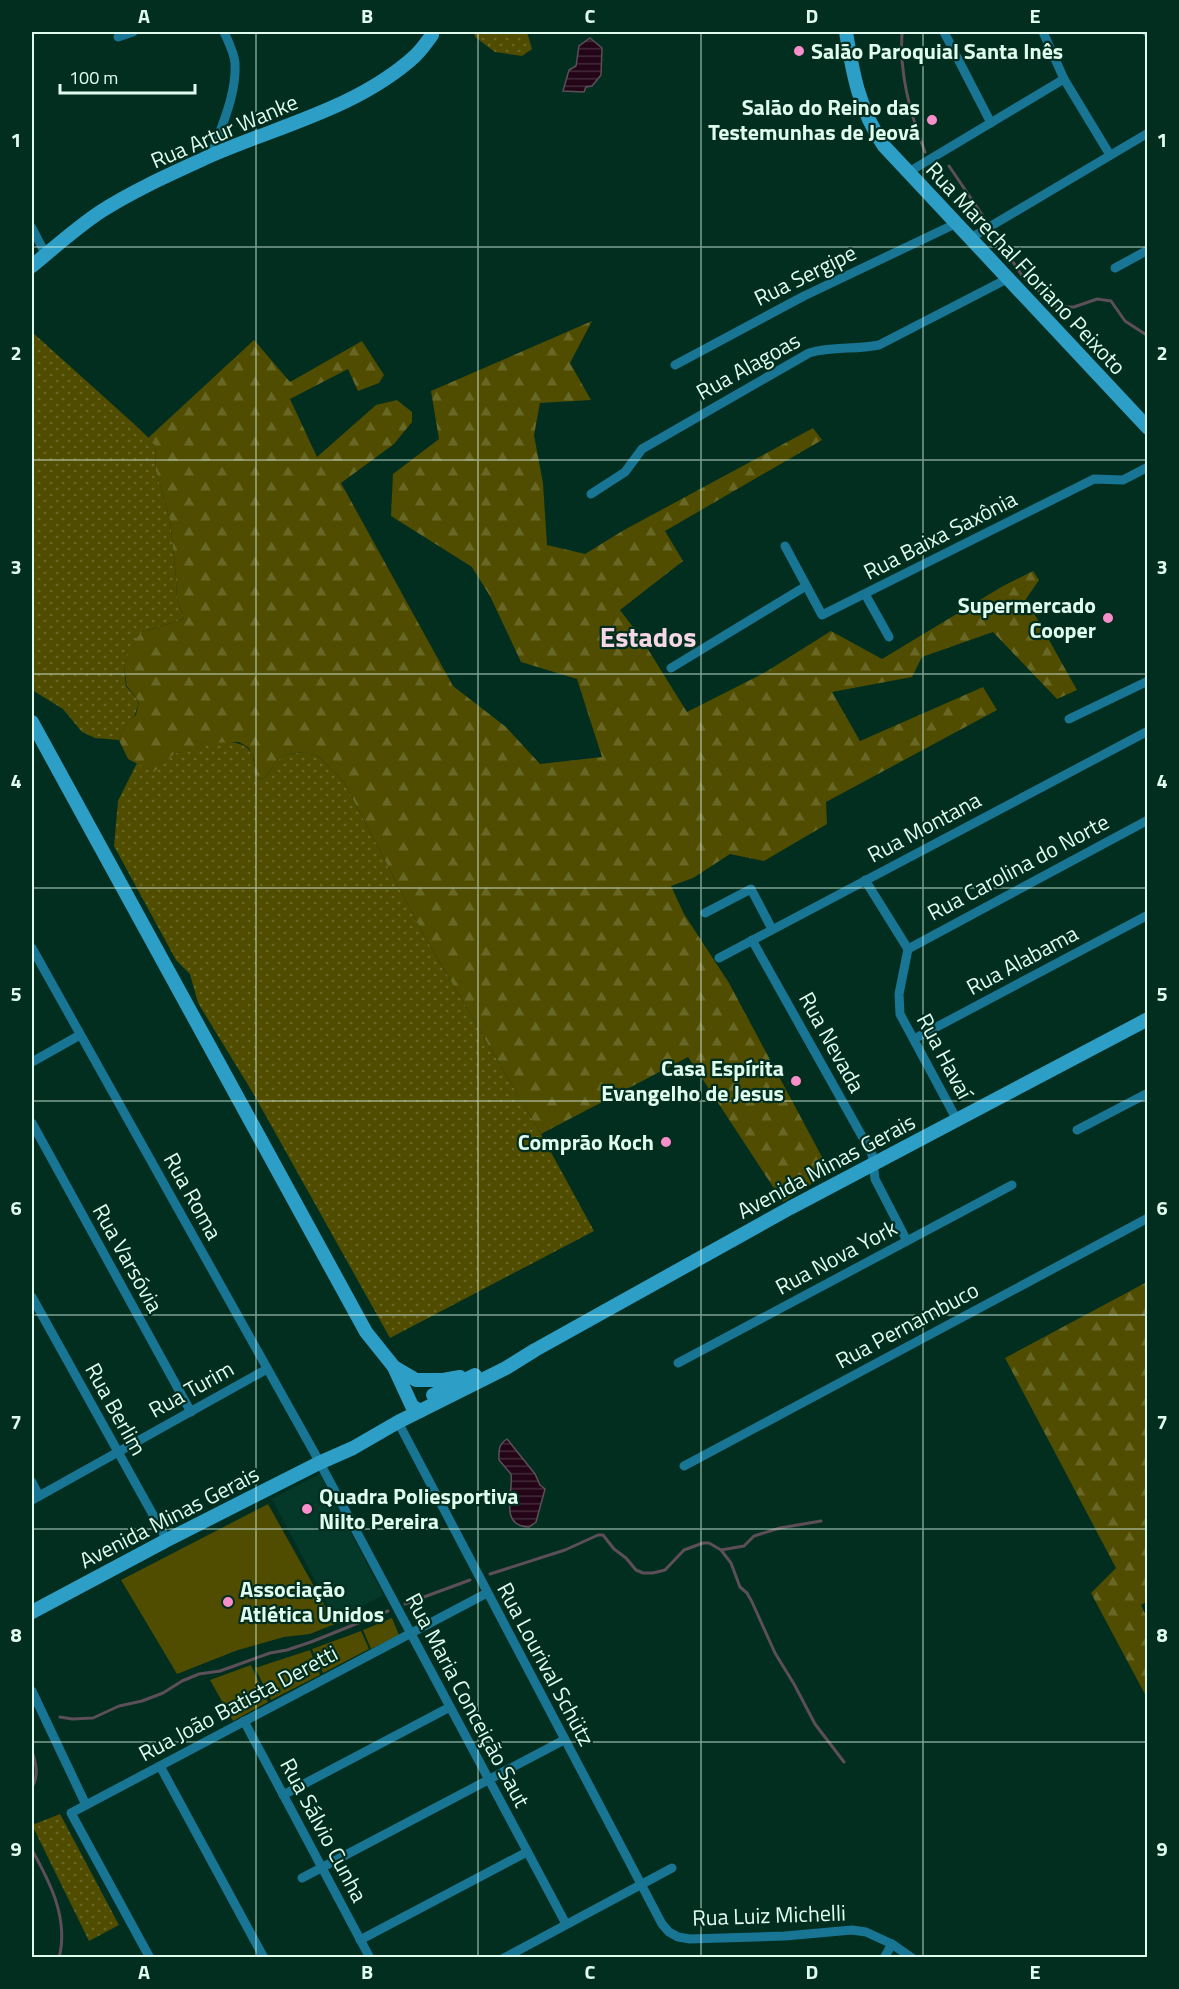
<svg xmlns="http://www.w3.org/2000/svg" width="1179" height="1989" font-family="'Titillium Web',sans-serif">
<defs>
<pattern id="grass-dots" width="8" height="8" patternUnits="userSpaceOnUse" patternTransform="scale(1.5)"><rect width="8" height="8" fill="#504c00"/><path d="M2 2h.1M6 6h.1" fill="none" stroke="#696726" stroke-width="1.8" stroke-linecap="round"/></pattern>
<pattern id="forest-firs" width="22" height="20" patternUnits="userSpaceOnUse" patternTransform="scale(1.5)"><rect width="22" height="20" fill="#504c00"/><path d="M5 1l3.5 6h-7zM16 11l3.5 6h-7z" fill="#696726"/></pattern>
<pattern id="water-rules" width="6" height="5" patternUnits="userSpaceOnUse" patternTransform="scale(1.5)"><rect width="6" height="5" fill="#230517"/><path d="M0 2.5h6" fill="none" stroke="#432a39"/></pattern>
</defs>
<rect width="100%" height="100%" fill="#022e20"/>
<path fill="#043929" d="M 320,1474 L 383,1595 L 336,1620 L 272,1499 Z"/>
<g fill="url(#grass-dots)">
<path d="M 474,32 L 527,32 L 532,49 L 522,56 L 495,52 L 475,37 Z"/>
<path d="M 32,332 L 133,423 L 155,444 L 156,471 L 170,520 L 175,566 L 177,599 L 184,619 L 142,632 L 124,667 L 126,686 L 139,701 L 135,715 L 126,723 L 119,740 L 95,738 L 82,732 L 63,709 L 32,690 Z"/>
<path d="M 220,741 C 249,743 255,748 255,779 L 265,778 L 276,762 L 284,755 L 303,752 L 318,756 L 344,782 L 426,939 L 541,1134 L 594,1231 L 390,1338 L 253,1093 L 198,1003 L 190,974 L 176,960 L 114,846 L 118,801 L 137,763 L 154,771 L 175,753 L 190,751 L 204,743 Z"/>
<path d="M 60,1814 L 119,1925 L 89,1941 L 32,1825 Z"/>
</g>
<g fill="url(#forest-firs)">
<path d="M 592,321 L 570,363 L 591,400 L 540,403 L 534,435 L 543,483 L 547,545 L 585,554 L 624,530 L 813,428 L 822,440 L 665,531 L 683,561 L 620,610 L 639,635 L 687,712 L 764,673 L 831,631 L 882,659 L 1003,586 L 1033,571 L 1039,580 L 1026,599 L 1077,690 L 1057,699 L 993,632 L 922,657 L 912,677 L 832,692 L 860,741 L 983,687 L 997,710 L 826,802 L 827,824 L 764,861 L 730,854 L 693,878 L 671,886 L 684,914 L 729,983 L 830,1172 L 783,1202 L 688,1057 L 541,1134 L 426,939 L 344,782 L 318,756 L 303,752 L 284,755 L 276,762 L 265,778 L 255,779 L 254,760 L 249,748 L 239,742 L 204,743 L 190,752 L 175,753 L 154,772 L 128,759 L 119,740 L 126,722 L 136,715 L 139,701 L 127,686 L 124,667 L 129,647 L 142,632 L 184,619 L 177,599 L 175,566 L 170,520 L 156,471 L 155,445 L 147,439 L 254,340 L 290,382 L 362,341 L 384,375 L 379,383 L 358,391 L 348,369 L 290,399 L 317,457 L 376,405 L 397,400 L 412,412 L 412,422 L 394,444 L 341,483 L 453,686 L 506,727 L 540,764 L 602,757 L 577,679 L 521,662 L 490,596 L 472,567 L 391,516 L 393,474 L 439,439 L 431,391 Z"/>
<path d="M 1147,1282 L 1148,1601 L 1141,1605 L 1147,1618 L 1147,1698 L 1091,1593 L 1116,1568 L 1005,1358 Z"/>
</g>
<g fill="#504c00">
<path d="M 268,1504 L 335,1624 L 310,1634 L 284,1637 L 238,1650 L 177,1674 L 121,1580 Z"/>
<path d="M 392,1618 L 399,1635 L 371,1649 L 363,1630 Z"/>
<path d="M 361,1631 L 369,1649 L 323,1673 L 312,1649 Z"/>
<path d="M 310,1650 L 320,1675 L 271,1700 L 255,1668 Z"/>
<path d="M 251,1665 L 268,1702 L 233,1721 L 210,1680 Z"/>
</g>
<g fill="url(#water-rules)" stroke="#5c4f58" stroke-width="1.5">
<path d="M 590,38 L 602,48 L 601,75 L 592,86 L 586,87 L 584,92 L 563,91 L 569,70 L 576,66 L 579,46 Z"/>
<path d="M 507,1439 L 535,1474 L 540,1485 L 545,1489 L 536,1522 L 529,1527 C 498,1526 514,1492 511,1474 L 499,1460 C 499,1450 498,1445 507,1439 Z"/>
</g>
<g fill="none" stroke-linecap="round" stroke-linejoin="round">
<g stroke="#5c4f58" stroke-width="3">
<path d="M 902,32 C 899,73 910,113 925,152"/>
<path d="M 949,166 L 983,216"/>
<path d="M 997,238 L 1023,277 L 1057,307 L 1074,307 L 1097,299 L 1111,301 L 1125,321 L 1148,336"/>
<path d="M 721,1550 L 744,1546 L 754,1536 L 780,1528 L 821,1521"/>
<path d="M 490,1574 L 565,1550 L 598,1535 L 603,1535 L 614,1549 L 626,1558 L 636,1570 L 643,1573 L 653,1573 L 665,1570 L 684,1550 L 703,1543 L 709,1543 L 721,1550 L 731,1563 L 740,1587 L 747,1593 L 752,1602 L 775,1653 L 794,1684 L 815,1724 L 844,1762"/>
<path d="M 405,1604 L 470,1580"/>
<path d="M 60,1717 L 72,1719 L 93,1718 L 119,1706 L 142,1701 L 163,1693 L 182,1681 L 199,1674 L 220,1671 L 270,1653 L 287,1650 L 311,1642 L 388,1611"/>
<path d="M 32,1751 C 36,1763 39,1776 32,1787"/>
<path d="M 32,1850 C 50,1882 69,1919 59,1958"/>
</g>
<g stroke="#187594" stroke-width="9">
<path d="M 944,32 L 991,123"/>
<path d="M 1043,32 L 1064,79 L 1110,155"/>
<path d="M 1147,32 L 1148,33"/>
<path d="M 118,37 L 133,32"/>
<path d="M 211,156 C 221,127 237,94 235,63 C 234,52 228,41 224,32"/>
<path d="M 907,173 L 1064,79"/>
<path d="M 32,228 L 46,255"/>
<path d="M 969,239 L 1148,133"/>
<path d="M 1115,268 L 1148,250"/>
<path d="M 675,365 L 804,296 L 955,224"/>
<path d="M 591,494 L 625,472 L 642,449 L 809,353 C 832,346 855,350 879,345 L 1007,279"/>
<path d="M 785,546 L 822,615 L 1094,479 L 1123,480 L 1148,467"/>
<path d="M 865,594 L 889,637"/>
<path d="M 671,668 L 806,586"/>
<path d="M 1069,719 L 1148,681"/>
<path d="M 865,880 L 908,949 L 899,994 L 900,1014 L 957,1120"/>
<path d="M 705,913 L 751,889 L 772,929"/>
<path d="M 752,940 L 872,1154 L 875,1179 L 907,1241"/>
<path d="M 32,948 L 314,1452 L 566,1924"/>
<path d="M 908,949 L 1148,820"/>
<path d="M 719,958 L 1148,731"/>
<path d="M 914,1039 L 1148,915"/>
<path d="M 32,1062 L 80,1035"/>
<path d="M 32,1123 L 191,1412"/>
<path d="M 1077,1130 L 1148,1093"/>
<path d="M 32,1297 L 167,1540"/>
<path d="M 678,1363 L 1012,1185"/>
<path d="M 398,1422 L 662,1924 L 669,1932 L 678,1937 L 690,1939 L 785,1936 L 852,1930 L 866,1932 L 892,1944 L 912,1958"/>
<path d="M 684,1466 L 1148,1218"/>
<path d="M 32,1482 L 39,1496"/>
<path d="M 32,1500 L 267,1369"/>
<path d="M 32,1691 L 86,1805"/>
<path d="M 244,1721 L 370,1958"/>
<path d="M 160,1766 L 264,1958"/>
<path d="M 283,1795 L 450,1707"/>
<path d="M 302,1878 L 564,1740"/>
<path d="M 360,1940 L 527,1852"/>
<path d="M 150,1958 L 71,1813 L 487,1593"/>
<path d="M 504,1958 L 672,1868"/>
<path d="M 884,1958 L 892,1944"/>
</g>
<g stroke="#2d9ec6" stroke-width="14">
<path d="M 846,32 C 853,75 859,109 884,146 L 1148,428"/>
<path d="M 32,266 C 54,248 76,228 100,212 C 134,190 173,173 210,156 C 278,126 358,108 415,56 C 421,50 427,42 432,35"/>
<path d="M 32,722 L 366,1332 L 394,1367 L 412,1406 L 420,1411"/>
<path d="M 394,1367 L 416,1380 L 443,1380 L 460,1377"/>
<path d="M 433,1395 L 475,1375"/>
<path d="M 32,1612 L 167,1540 L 319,1463 L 353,1448 L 398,1422 L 506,1368 L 535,1350 L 790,1208 L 1148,1019"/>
</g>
</g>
<path fill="none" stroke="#e0fcef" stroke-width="1.5" stroke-opacity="0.55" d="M 256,32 L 256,1958M 478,32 L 478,1958M 701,32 L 701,1958M 923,32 L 923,1958M 32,247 L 1148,247M 32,460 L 1148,460M 32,674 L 1148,674M 32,888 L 1148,888M 32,1101 L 1148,1101M 32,1315 L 1148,1315M 32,1529 L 1148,1529M 32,1742 L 1148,1742"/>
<g fill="#f98fca" stroke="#022e20" stroke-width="2">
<circle cx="799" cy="51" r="6"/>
<circle cx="932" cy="120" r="6"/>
<circle cx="1108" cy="618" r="6"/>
<circle cx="796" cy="1081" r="6"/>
<circle cx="666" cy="1142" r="6"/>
<circle cx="307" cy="1509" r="6"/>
<circle cx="228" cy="1602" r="6"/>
</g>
<g text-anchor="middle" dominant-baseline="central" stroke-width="4.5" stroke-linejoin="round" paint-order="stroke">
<g font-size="22" font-weight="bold" fill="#e0fcef" stroke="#022e20" text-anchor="end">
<text x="811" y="51" text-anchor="start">Salão Paroquial Santa Inês</text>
<text x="920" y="107">Salão do Reino das<tspan x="920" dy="25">Testemunhas de Jeová</tspan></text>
<text x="1096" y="605">Supermercado<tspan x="1096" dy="25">Cooper</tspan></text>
<text x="784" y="1068">Casa Espírita<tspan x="784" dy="25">Evangelho de Jesus</tspan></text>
<text x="654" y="1142">Comprão Koch</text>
<text x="319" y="1496" text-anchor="start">Quadra Poliesportiva<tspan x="319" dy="25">Nilto Pereira</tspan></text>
<text x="240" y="1589" text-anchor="start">Associação<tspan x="240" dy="25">Atlética Unidos</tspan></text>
</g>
<g font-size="22" fill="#e0fcef" stroke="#022e20">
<text transform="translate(224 131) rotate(-23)">Rua Artur Wanke</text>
<text transform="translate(1026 268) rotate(47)">Rua Marechal Floriano Peixoto</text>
<text transform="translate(805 275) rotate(-26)">Rua Sergipe</text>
<text transform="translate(748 366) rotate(-29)">Rua Alagoas</text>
<text transform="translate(940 535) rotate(-27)">Rua Baixa Saxônia</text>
<text transform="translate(924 827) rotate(-28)">Rua Montana</text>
<text transform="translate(1018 867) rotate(-28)">Rua Carolina do Norte</text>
<text transform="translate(1022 960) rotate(-28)">Rua Alabama</text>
<text transform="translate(832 1042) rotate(61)">Rua Nevada</text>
<text transform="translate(945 1056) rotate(62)">Rua Havaí</text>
<text transform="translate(826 1166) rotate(-28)">Avenida Minas Gerais</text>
<text transform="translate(193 1196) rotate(61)">Rua Roma</text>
<text transform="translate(836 1257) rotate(-28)">Rua Nova York</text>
<text transform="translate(128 1258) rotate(61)">Rua Varsóvia</text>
<text transform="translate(907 1325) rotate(-28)">Rua Pernambuco</text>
<text transform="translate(191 1389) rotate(-29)">Rua Turim</text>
<text transform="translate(116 1409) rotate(61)">Rua Berlim</text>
<text transform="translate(169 1517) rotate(-27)">Avenida Minas Gerais</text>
<text transform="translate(546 1664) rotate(62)">Rua Lourival Schütz</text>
<text transform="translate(468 1700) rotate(62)">Rua Maria Conceição Saut</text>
<text transform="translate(238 1703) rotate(-28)">Rua João Batista Deretti</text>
<text transform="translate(324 1830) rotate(62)">Rua Sálvio Cunha</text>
<text transform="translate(769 1915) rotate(-2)">Rua Luiz Michelli</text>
</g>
<g font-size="28" font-weight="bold" fill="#f6d7e6" stroke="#022e20">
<text x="648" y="636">Estados</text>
</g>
</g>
<rect width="1179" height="1989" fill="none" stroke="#022e20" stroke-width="66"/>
<path d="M60 84v9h135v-9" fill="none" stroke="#e0fcef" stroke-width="3"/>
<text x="69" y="84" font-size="18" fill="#e0fcef" stroke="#022e20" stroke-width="4.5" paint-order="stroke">100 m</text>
<rect x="33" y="33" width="1113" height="1923" fill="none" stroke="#e0fcef" stroke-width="2"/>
<g font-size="20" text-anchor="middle" font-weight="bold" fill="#e0fcef">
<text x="144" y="23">A</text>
<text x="367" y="23">B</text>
<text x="590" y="23">C</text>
<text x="812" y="23">D</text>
<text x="1035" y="23">E</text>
<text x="16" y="147">1</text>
<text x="1162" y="147">1</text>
<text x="16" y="360">2</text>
<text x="1162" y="360">2</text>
<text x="16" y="574">3</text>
<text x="1162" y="574">3</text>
<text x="16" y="788">4</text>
<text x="1162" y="788">4</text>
<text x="16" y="1001">5</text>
<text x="1162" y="1001">5</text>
<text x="16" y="1215">6</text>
<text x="1162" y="1215">6</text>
<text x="16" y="1429">7</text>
<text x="1162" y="1429">7</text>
<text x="16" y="1642">8</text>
<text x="1162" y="1642">8</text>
<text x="16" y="1856">9</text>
<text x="1162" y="1856">9</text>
<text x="144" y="1979">A</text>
<text x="367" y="1979">B</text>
<text x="590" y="1979">C</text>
<text x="812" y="1979">D</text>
<text x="1035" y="1979">E</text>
</g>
</svg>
